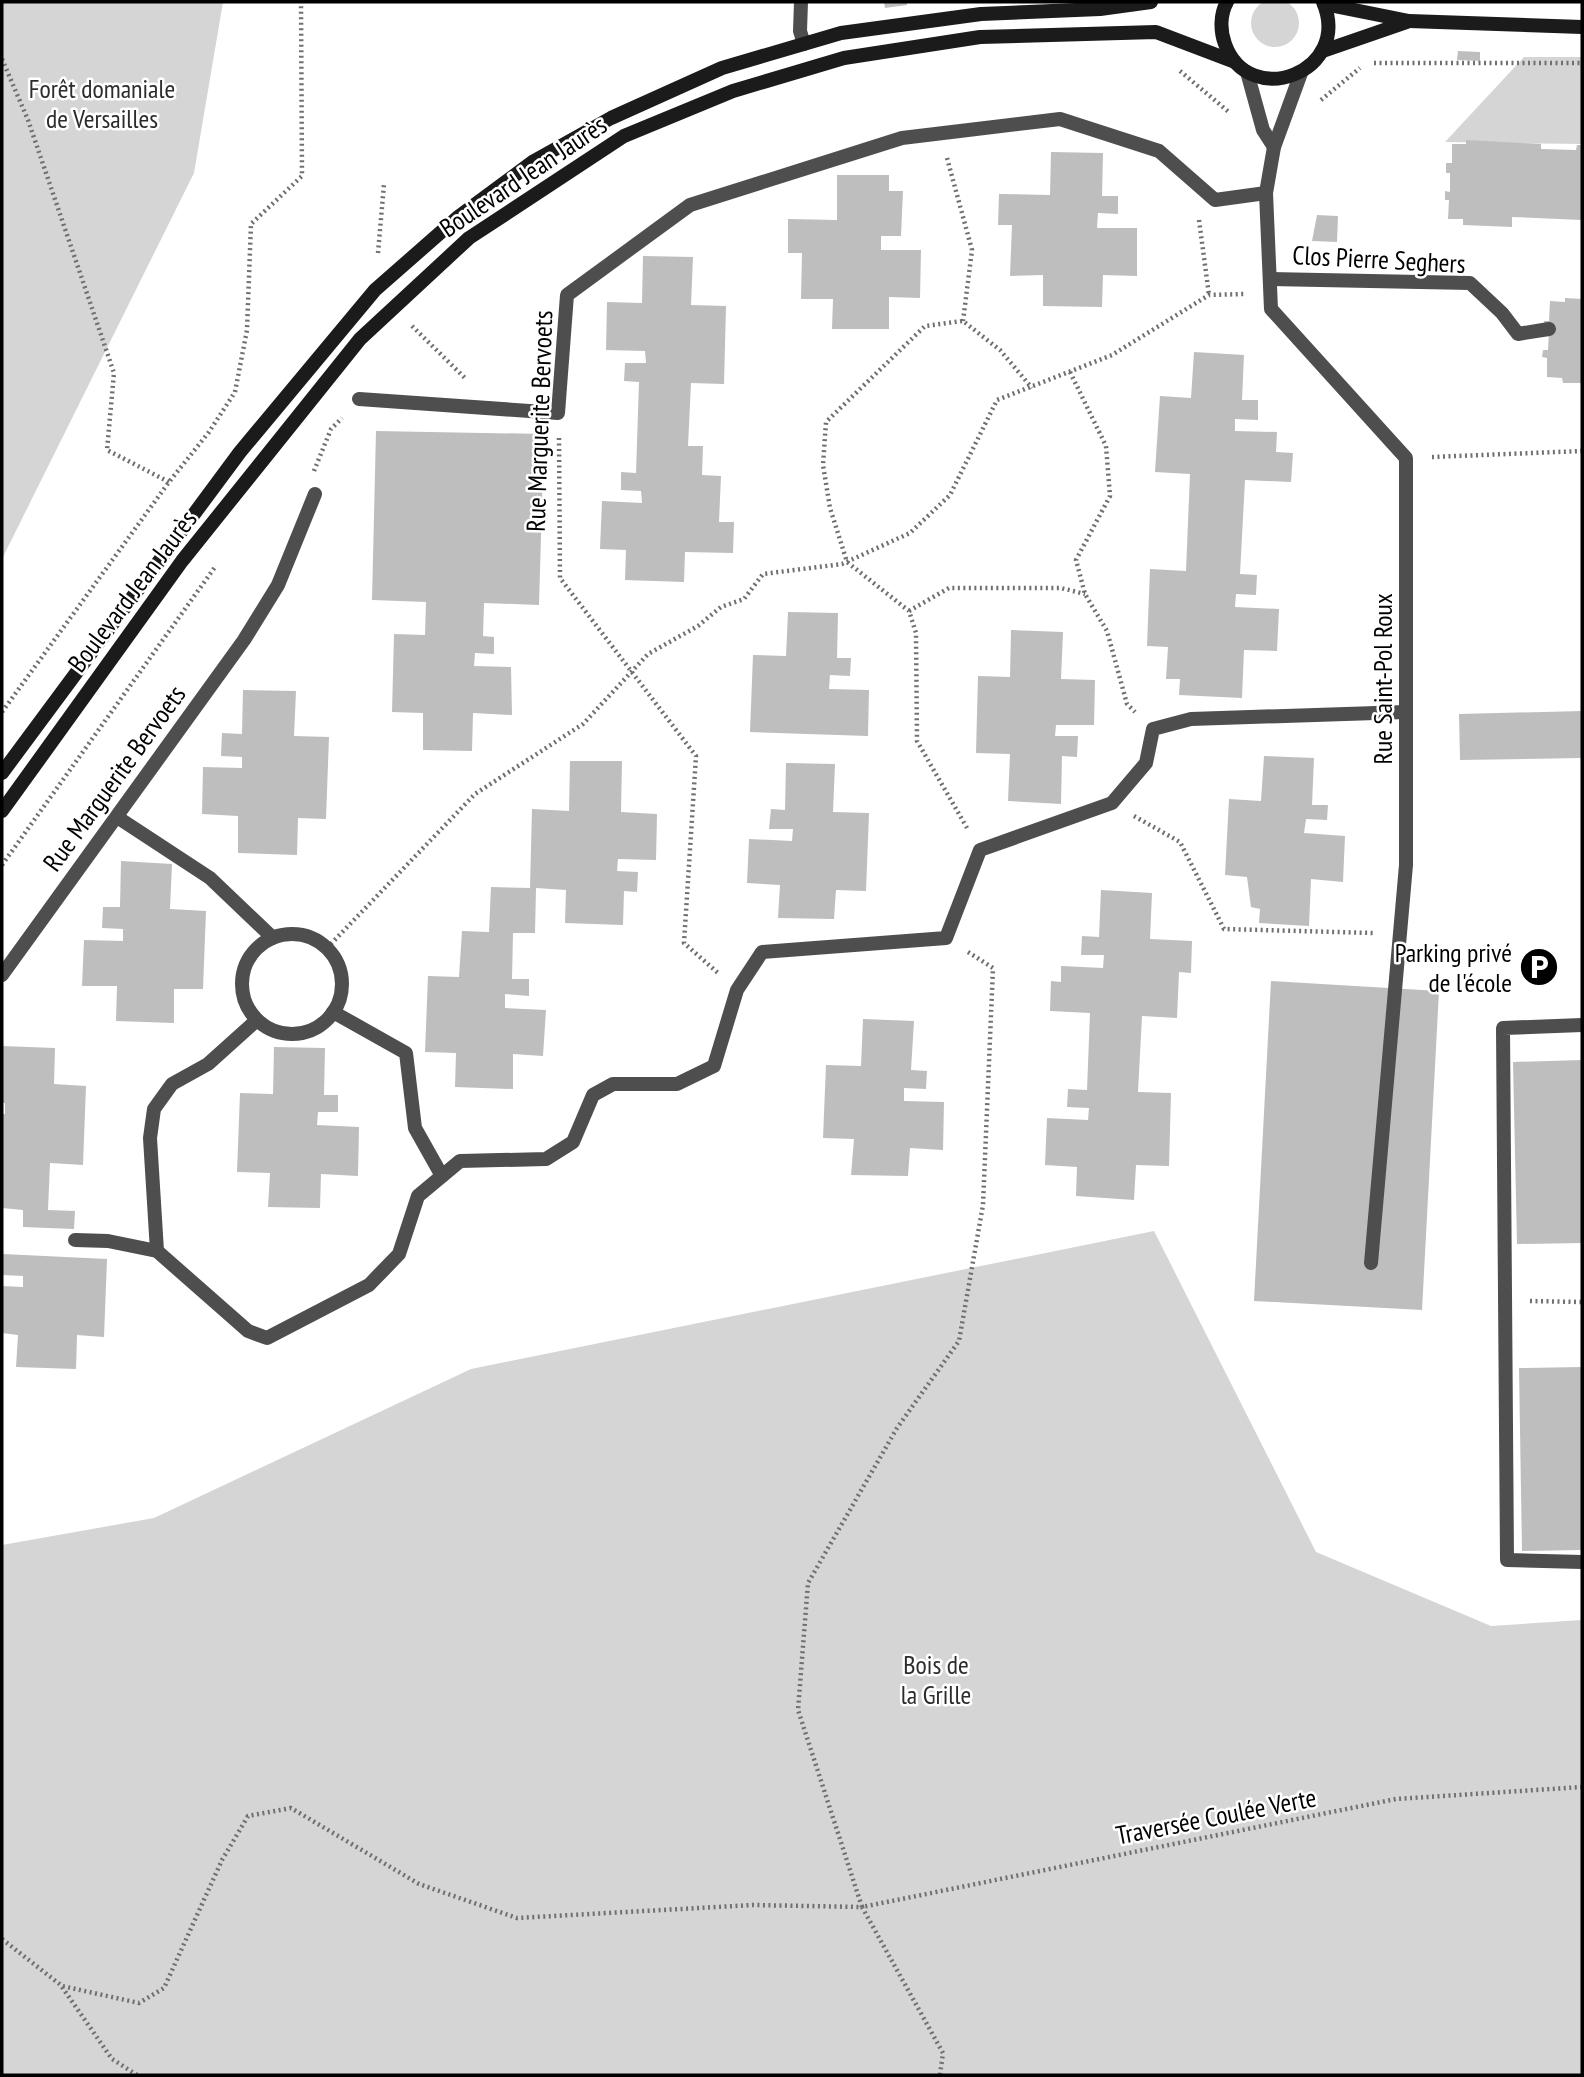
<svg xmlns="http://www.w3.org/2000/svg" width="1584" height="2077" font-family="'PT Sans Narrow',sans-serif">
<rect width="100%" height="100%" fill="#fff"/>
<g fill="#d5d5d5">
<circle cx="1275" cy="23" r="24"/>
<path d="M 2,2 L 223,2 L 194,173 L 2,559 Z"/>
<path d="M 1524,57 L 1582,57 L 1582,144 L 1445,142 Z"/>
<path d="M 1154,1231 L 1316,1552 L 1491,1626 L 1582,1620 L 1582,2075 L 2,2075 L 2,1545 L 154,1518 L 471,1369 Z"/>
</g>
<g fill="#bebebe">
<path d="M 884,2 L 907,2 L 907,5 L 885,8 Z"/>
<path d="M 1458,51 L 1480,52 L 1480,61 L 1457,60 Z"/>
<path d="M 1466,140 L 1541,144 L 1541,149 L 1576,150 L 1577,145 L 1582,145 L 1582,220 L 1512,217 L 1512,227 L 1463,225 L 1463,219 L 1448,219 L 1449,200 L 1445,200 L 1445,191 L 1450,192 L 1450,173 L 1446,173 L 1446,163 L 1452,163 L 1452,144 L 1466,144 Z"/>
<path d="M 1051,152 L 1103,153 L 1102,196 L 1118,196 L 1118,214 L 1098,213 L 1097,228 L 1137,228 L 1137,276 L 1103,275 L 1102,307 L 1043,306 L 1043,275 L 1010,276 L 1012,225 L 998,225 L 999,194 L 1050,195 Z"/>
<path d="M 837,175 L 889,175 L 889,191 L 903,191 L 901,236 L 881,236 L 881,250 L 921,250 L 920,298 L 889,297 L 889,329 L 832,329 L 833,299 L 801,299 L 802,253 L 788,253 L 788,219 L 837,220 Z"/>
<path d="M 1317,215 L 1338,216 L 1337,242 L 1312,241 Z"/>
<path d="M 643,256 L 693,257 L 691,305 L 726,306 L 724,384 L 691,383 L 688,446 L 703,446 L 702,475 L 721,476 L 719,522 L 734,522 L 733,553 L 685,552 L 684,582 L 625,580 L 626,550 L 600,549 L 602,501 L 642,503 L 641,491 L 621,490 L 621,472 L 636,473 L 639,382 L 624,381 L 625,363 L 646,363 L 645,351 L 606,350 L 607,302 L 642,303 Z"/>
<path d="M 1565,298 L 1582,299 L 1582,383 L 1563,383 L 1562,378 L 1547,377 L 1547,358 L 1542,357 L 1543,350 L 1548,350 L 1549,329 L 1544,328 L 1544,321 L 1549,321 L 1550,301 L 1565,302 Z"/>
<path d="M 1194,352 L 1244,355 L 1242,400 L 1258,400 L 1258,420 L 1235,419 L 1235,431 L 1277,432 L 1276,452 L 1293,453 L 1291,482 L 1245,480 L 1240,574 L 1257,575 L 1256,595 L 1236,594 L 1235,607 L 1279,609 L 1277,651 L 1244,650 L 1242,698 L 1179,695 L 1180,679 L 1166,679 L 1168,647 L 1147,646 L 1150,569 L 1186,571 L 1190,474 L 1155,472 L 1160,396 L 1191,398 Z"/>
<path d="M 376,431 L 544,434 L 539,605 L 484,603 L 483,636 L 494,637 L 494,654 L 475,653 L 474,666 L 511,667 L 512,715 L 473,713 L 472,751 L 423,750 L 423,713 L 392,712 L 394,634 L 425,635 L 426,602 L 372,600 Z"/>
<path d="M 788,612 L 838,613 L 837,658 L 851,658 L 850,676 L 830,675 L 829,689 L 869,690 L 868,736 L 750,732 L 753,655 L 786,656 Z"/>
<path d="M 1011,630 L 1063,632 L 1061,679 L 1095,680 L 1094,725 L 1056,725 L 1055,736 L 1078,736 L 1077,757 L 1062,756 L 1061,804 L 1008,801 L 1010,754 L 976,753 L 978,676 L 1010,677 Z"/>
<path d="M 243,690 L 296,691 L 294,736 L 329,737 L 326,819 L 298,818 L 297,855 L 238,853 L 238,816 L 202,814 L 203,767 L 242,768 L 242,757 L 221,756 L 222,733 L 242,734 Z"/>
<path d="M 1582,711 L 1582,758 L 1460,760 L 1459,714 Z"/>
<path d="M 1264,756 L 1314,758 L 1312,805 L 1328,805 L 1327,820 L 1306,819 L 1304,833 L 1345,836 L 1343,882 L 1311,879 L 1309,926 L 1259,923 L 1260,909 L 1251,907 L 1247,877 L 1225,875 L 1229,799 L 1261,801 Z"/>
<path d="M 570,761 L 622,761 L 621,812 L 657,814 L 656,860 L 618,859 L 617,871 L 638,872 L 637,892 L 624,891 L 623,925 L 565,923 L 566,890 L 536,888 L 535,933 L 513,933 L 512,979 L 529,979 L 529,996 L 505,994 L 505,1008 L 546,1010 L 543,1056 L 513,1054 L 513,1089 L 455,1087 L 456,1053 L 425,1052 L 428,976 L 459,977 L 462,931 L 489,932 L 491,887 L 530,888 L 532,809 L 569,811 Z"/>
<path d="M 786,763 L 835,764 L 833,812 L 869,813 L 866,891 L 836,890 L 834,919 L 778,918 L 780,885 L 747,883 L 749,839 L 792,841 L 793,829 L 769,829 L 771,809 L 785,810 Z"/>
<path d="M 121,861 L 172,864 L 170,909 L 206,911 L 203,989 L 174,989 L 174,1023 L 116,1021 L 117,986 L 82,986 L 84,940 L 123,941 L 123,929 L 102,928 L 103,907 L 120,907 Z"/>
<path d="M 1101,890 L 1152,893 L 1150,939 L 1192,941 L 1191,973 L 1179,972 L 1177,1018 L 1142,1016 L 1138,1092 L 1171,1093 L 1169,1166 L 1136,1165 L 1134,1200 L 1076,1196 L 1077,1167 L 1045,1165 L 1047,1118 L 1088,1120 L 1089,1108 L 1067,1107 L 1068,1089 L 1087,1090 L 1090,1013 L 1050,1011 L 1051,981 L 1061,982 L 1061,966 L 1103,968 L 1104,955 L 1081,955 L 1082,936 L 1099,937 Z"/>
<path d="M 1271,981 L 1439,991 L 1422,1310 L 1254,1301 Z"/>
<path d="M 863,1019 L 914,1021 L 911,1070 L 927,1071 L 926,1089 L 904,1088 L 904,1101 L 944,1102 L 943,1150 L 910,1148 L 908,1176 L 851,1175 L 854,1139 L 823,1138 L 826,1065 L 861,1066 Z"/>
<path d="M 2,1046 L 55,1048 L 54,1084 L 86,1086 L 83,1165 L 50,1163 L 48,1210 L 75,1211 L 74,1229 L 23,1227 L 23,1210 L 2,1208 L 2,1114 L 5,1114 L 5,1103 L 2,1103 Z"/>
<path d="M 274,1047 L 325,1048 L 324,1095 L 338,1095 L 338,1112 L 318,1112 L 317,1125 L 359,1127 L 358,1176 L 321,1174 L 320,1208 L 268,1207 L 270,1173 L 237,1172 L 240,1093 L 273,1094 Z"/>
<path d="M 1582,1060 L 1582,1243 L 1517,1244 L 1513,1062 Z"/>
<path d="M 3,1254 L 107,1259 L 104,1337 L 77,1335 L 76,1369 L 16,1367 L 18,1335 L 2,1333 L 2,1286 L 23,1287 L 23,1276 L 2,1275 Z"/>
<path d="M 1582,1367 L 1582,1550 L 1522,1551 L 1519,1368 Z"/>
</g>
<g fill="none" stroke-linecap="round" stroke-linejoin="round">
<g stroke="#707070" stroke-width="4.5" stroke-dasharray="2 3.5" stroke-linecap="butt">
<path d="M 2,59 L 28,120 L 114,373 L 107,450 L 169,482"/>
<path d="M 1374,63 L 1582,63"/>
<path d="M 1180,71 L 1230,113"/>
<path d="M 1321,100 L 1360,68"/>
<path d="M 947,158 L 972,250 L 963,321"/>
<path d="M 1199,220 L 1209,295"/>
<path d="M 378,253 L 384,184"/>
<path d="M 412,326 L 466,379"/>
<path d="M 1070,372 L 1106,446 L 1110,496 L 1076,560 L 1085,594 L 1107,631 L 1127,704 L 1135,712"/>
<path d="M 559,438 L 560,578 L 696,756 L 684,943 L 718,973"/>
<path d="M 1432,457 L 1582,451"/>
<path d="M 314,471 L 331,429 L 342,418"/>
<path d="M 909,611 L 949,588 L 1061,588 L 1085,594"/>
<path d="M 2,712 L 169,482 L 209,432 L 235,392 L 247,330 L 251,224 L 302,176 L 301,2"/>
<path d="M 1134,816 L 1180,842 L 1224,929 L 1373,933"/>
<path d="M 967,828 L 917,741 L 916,633 L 909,611 L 847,562 L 830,508 L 823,465 L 826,422 L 925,326 L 963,321 L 1000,350 L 1032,388"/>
<path d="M 2,865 L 215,567"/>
<path d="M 327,948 L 475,794 L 583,724 L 648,654 L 698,626 L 721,607 L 744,599 L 763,574 L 842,564 L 910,533 L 950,495 L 997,400 L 1112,355 L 1209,295 L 1244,294"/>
<path d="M 968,952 L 993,968 L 983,1205 L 959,1341 L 897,1428 L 808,1583 L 798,1710 L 862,1907 L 1396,1799 L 1582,1787"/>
<path d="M 1530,1301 L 1582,1302"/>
<path d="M 2,1939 L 62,1986 L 139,2003 L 164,1988 L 222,1860 L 248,1816 L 291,1808 L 419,1884 L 517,1918 L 753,1905 L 862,1907 L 943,2053 L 940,2075"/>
<path d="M 62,1987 L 112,2059 L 137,2075"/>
</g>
<g stroke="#4e4e4e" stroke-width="14">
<path d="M 801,2 L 800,31 L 804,44"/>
<path d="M 117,817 L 210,878 L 273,938"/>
<circle cx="292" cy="984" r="50"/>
<path d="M 333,1012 L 406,1053 L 415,1128 L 442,1176"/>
<path d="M 1582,1025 L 1503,1028 L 1507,1560 L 1582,1562"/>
<path d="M 75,1240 L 108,1241 L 157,1251 L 248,1331 L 267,1338 L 369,1285 L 399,1254 L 418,1196 L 460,1161 L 546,1159 L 573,1142 L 593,1095 L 613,1084 L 677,1084 L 714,1066 L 737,990 L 762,952 L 946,938 L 980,850 L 1112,803 L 1146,763 L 1153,729 L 1191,719 L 1406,712"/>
<path d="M 157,1251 L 150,1138 L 154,1109 L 172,1084 L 208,1064 L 257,1020"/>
</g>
<g stroke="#4e4e4e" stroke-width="14">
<path d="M 1247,72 L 1263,130 L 1274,147"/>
<path d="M 1301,73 L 1274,147 L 1266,193 L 1271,309 L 1406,458 L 1406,865 L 1371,1263"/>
<path d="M 1270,279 L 1470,283 L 1502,313 L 1518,334 L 1549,329"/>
<path d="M 359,399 L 558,413 L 567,295 L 690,205 L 902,138 L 1060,119 L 1159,151 L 1215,200 L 1266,193"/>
<path d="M 2,975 L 244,640 L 278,585 L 315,494"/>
</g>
<g stroke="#1b1b1b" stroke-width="14">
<path d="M 1227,2 C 1220,14 1220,31 1225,44 C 1249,111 1353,72 1323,2"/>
<path d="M 1324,4 L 1409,21 L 1582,27"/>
<path d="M 1323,51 L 1407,22"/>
<path d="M 2,773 L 240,452 L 375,290 L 457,218 L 534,161 L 611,118 L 722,68 L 841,33 L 981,14 L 1100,9 L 1151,2"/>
<path d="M 2,811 L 182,561 L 360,339 L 469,238 L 624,136 L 733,91 L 844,58 L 980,37 L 1156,32 L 1235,62"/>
</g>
</g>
<defs>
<g id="parking-disc" transform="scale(2.0125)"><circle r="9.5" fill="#000" stroke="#fff"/><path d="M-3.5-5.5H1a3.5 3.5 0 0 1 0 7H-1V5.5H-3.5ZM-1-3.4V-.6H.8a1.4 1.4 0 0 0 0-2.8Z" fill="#fff"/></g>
</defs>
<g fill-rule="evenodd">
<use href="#parking-disc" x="1539" y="967"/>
</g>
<g text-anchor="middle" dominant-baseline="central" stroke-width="5" stroke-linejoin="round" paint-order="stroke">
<g font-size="26" fill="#2c2c2c" stroke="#fff">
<text x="102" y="88">Forêt domaniale<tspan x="102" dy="30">de Versailles</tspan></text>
<text x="936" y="1664">Bois de<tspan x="936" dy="30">la Grille</tspan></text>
</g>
<g font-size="26" fill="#000" stroke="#fff">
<text transform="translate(523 176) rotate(-34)">Boulevard Jean Jaurès</text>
<text transform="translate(1379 259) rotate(3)">Clos Pierre Seghers</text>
<text transform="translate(539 421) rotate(-88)">Rue Marguerite Bervoets</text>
<text transform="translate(132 591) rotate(-53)">Boulevard Jean Jaurès</text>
<text transform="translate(1382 679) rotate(-90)">Rue Saint-Pol Roux</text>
<text transform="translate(114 778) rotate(-54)">Rue Marguerite Bervoets</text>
<text transform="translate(1216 1816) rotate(-11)">Traversée Coulée Verte</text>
</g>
<g font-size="26" fill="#000" stroke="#fff" text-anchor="end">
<text x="1512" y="952">Parking privé<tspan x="1512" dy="30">de l'école</tspan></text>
</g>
</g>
<rect width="1584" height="2077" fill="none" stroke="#000000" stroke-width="7"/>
</svg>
